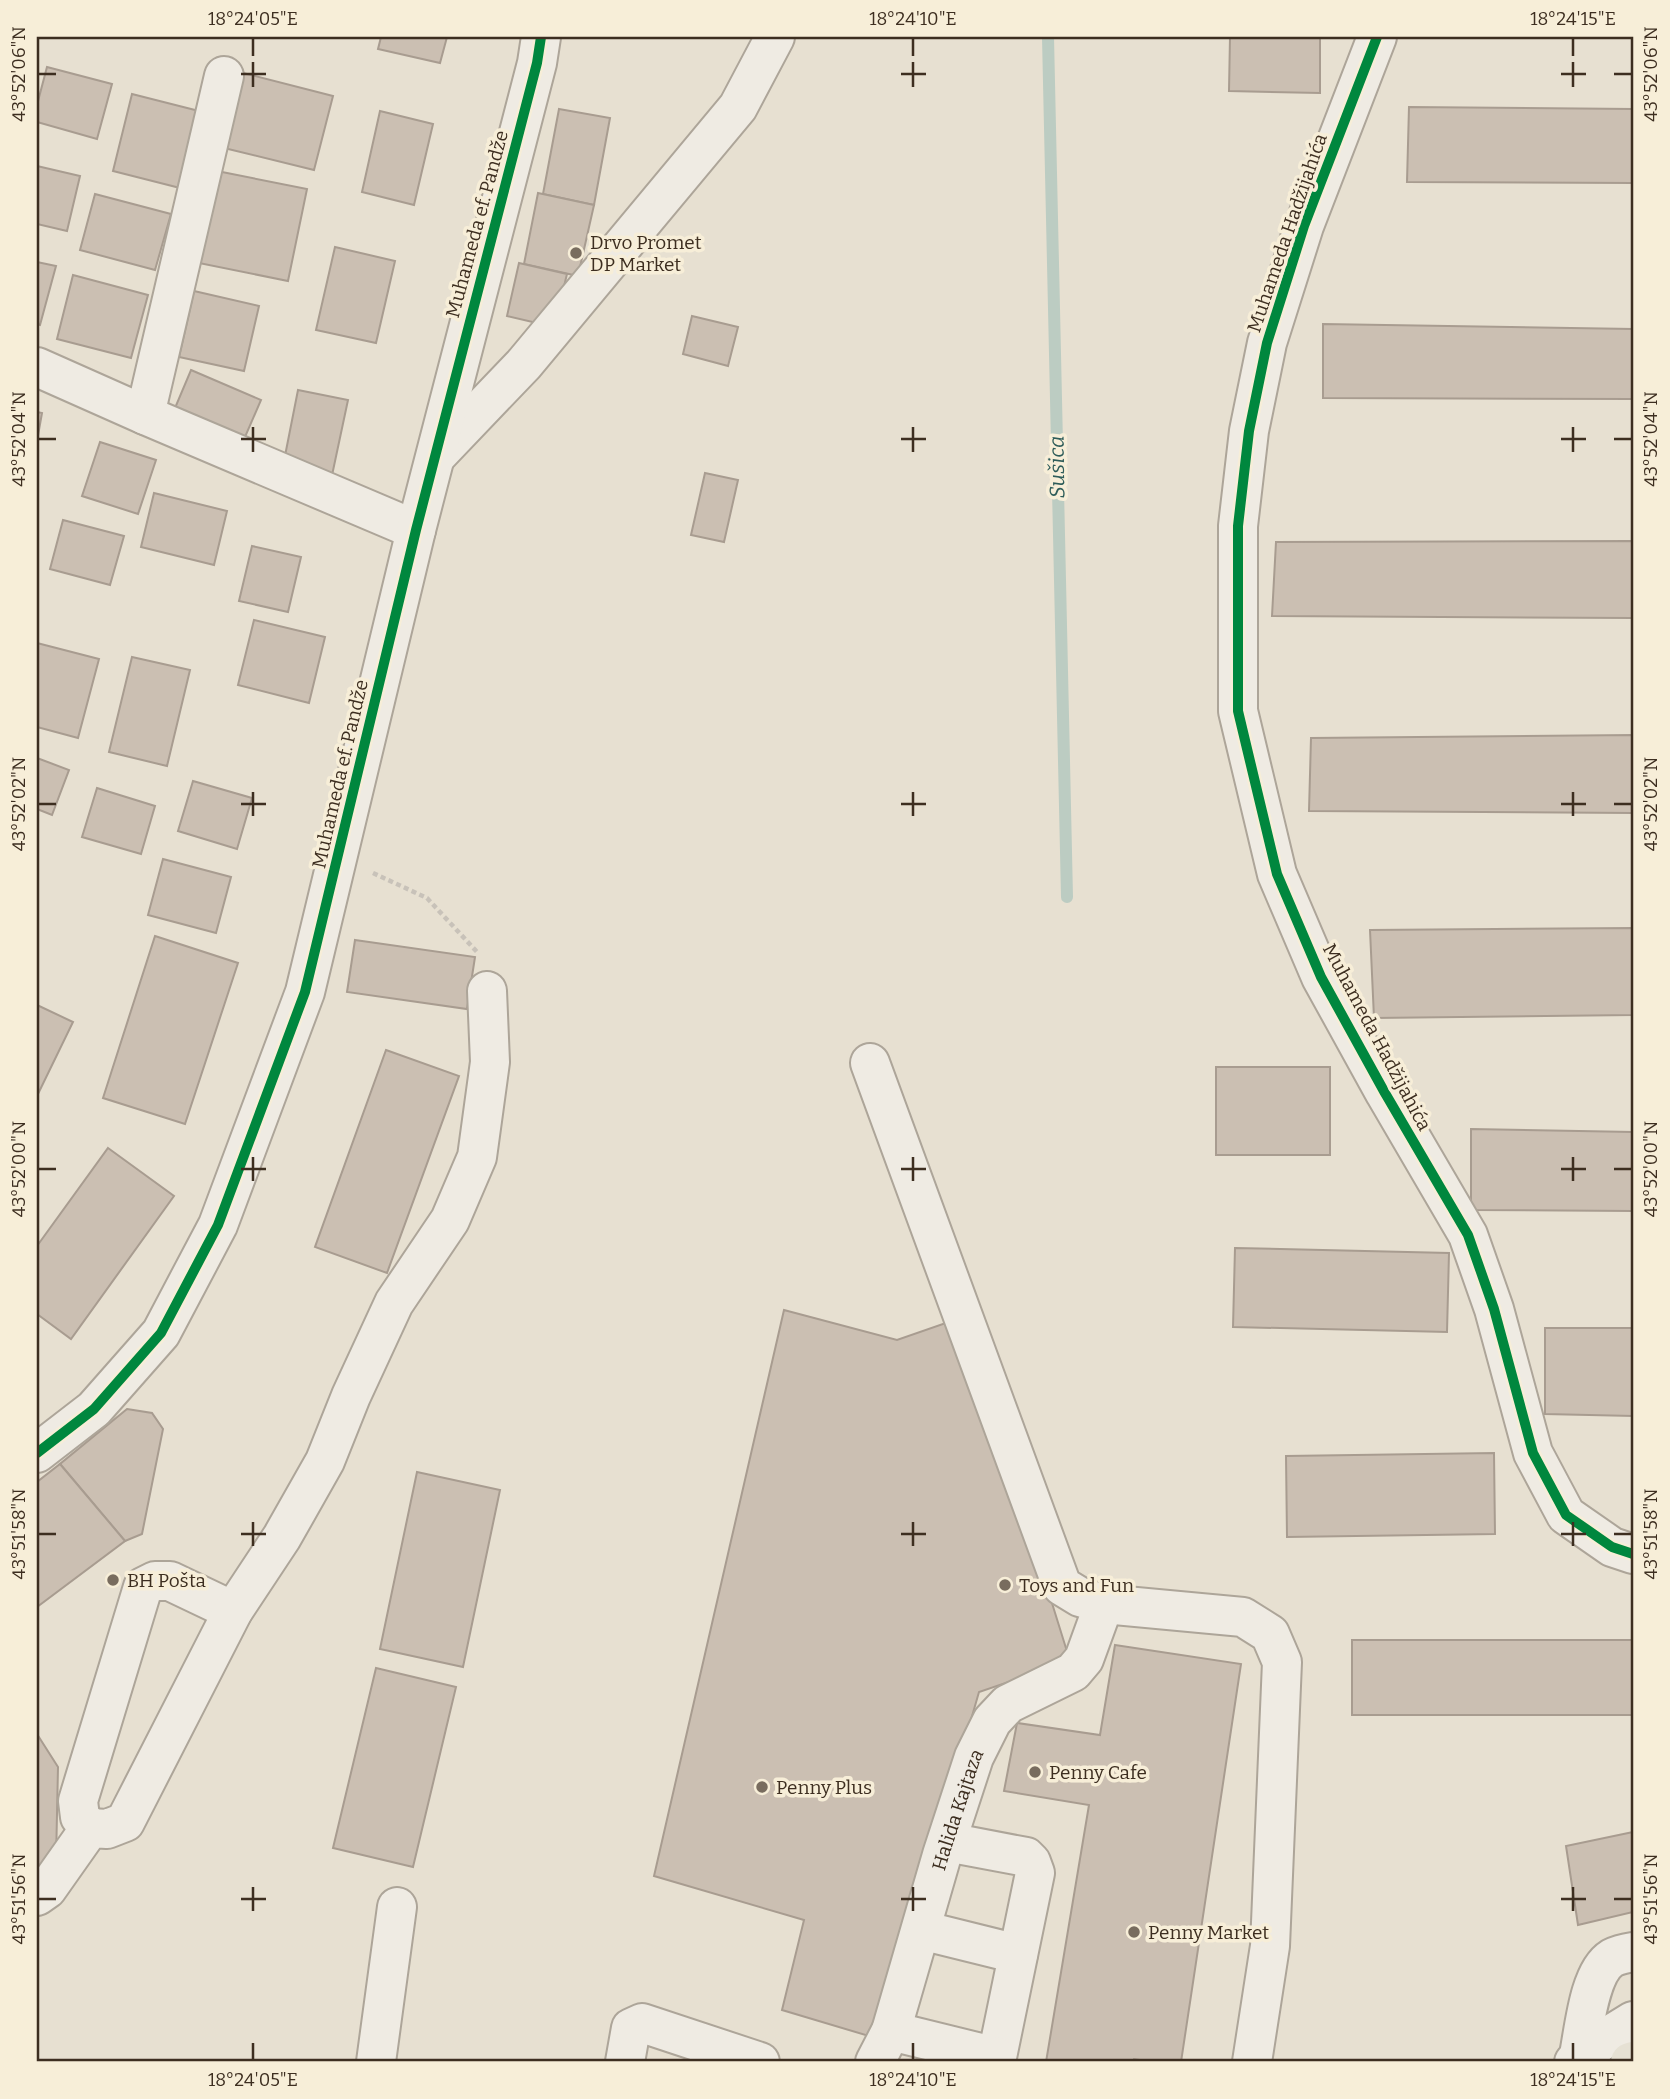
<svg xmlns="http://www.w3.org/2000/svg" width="1670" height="2099" font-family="Bitter,serif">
<rect width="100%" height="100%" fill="#e7e0d1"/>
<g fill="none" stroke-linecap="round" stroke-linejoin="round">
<path stroke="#bcccc2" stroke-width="12" d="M 1048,37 L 1067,897"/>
</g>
<g fill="#cbbfb2" stroke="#a89c90" stroke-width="2">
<path d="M 381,37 L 447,37 L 440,63 L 378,49 Z"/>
<path d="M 1230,37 L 1320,37 L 1320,93 L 1229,91 Z"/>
<path d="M 47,67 L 112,84 L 97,139 L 37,122 L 37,105 Z"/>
<path d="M 243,73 L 333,96 L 314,170 L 224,148 Z"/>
<path d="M 132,94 L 199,111 L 180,188 L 113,171 Z"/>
<path d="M 1409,107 L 1633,109 L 1633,183 L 1407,182 Z"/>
<path d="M 559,109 L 610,118 L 594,205 L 543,194 Z"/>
<path d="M 380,111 L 433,124 L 414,205 L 362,192 Z"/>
<path d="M 37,166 L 80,176 L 67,231 L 37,224 Z"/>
<path d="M 212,170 L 307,189 L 288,281 L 194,262 Z"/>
<path d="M 538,193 L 594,205 L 578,276 L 524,264 Z"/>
<path d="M 95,194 L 171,214 L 155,270 L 80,250 Z"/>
<path d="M 335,247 L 395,261 L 376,343 L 316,330 Z"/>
<path d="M 37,262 L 56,266 L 40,325 L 37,324 Z"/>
<path d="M 519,263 L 567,274 L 554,327 L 507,316 Z"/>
<path d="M 73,275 L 148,295 L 131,358 L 57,339 Z"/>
<path d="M 194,291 L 259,306 L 244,371 L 179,357 Z"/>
<path d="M 692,316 L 738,327 L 728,366 L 683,354 Z"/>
<path d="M 1323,324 L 1633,329 L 1633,399 L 1323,398 Z"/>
<path d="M 191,370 L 261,400 L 245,437 L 175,408 Z"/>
<path d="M 298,390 L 348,400 L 331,480 L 282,471 Z"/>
<path d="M 37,412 L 42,413 L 37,441 Z"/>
<path d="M 100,442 L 156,460 L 138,514 L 82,496 Z"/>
<path d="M 705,473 L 738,480 L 724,542 L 691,535 Z"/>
<path d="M 154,493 L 227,511 L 214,565 L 141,547 Z"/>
<path d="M 63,520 L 124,536 L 110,585 L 50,569 Z"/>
<path d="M 1633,541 L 1633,618 L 1272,616 L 1276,542 Z"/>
<path d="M 252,546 L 301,557 L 288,612 L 239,601 Z"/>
<path d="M 254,620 L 325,637 L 309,703 L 238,685 Z"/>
<path d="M 37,643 L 99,659 L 78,738 L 37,727 Z"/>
<path d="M 132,657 L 190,670 L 167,766 L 109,752 Z"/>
<path d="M 1633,735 L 1633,813 L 1309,811 L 1311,738 Z"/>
<path d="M 37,758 L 69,770 L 52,815 L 37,809 Z"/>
<path d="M 193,781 L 252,798 L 237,849 L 178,831 Z"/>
<path d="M 97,788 L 155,806 L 141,854 L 82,837 Z"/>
<path d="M 163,859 L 231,877 L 216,933 L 148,915 Z"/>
<path d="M 1633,928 L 1633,1015 L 1374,1018 L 1370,930 Z"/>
<path d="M 155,936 L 238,963 L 185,1124 L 103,1098 Z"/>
<path d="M 355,940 L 475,957 L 467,1009 L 347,992 Z"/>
<path d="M 37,1005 L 73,1022 L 37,1096 Z"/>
<path d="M 386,1050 L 459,1076 L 387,1273 L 315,1247 Z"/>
<rect x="1216" y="1067" width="114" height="88"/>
<path d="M 1471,1129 L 1633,1132 L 1633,1211 L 1471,1210 Z"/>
<path d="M 108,1148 L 174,1196 L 71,1339 L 37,1314 L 37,1246 Z"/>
<path d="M 1235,1248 L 1449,1253 L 1447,1332 L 1233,1327 Z"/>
<path d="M 784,1310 L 897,1340 L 963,1317 L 1070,1661 L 979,1692 L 879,2039 L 782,2010 L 804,1920 L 654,1876 Z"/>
<path d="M 1545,1328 L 1633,1328 L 1633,1416 L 1545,1414 Z"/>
<path d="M 127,1409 L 152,1413 L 163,1429 L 142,1534 L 125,1541 L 60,1464 Z"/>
<path d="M 1494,1453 L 1495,1534 L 1287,1537 L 1286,1456 Z"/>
<path d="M 60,1464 L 125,1541 L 37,1607 L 37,1482 Z"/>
<path d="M 417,1472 L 500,1490 L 463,1667 L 380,1649 Z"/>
<rect x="1352" y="1640" width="281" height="75"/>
<path d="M 1115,1645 L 1241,1664 L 1181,2062 L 1153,2062 L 1134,2059 L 1133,2062 L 1046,2062 L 1089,1805 L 1004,1791 L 1017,1723 L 1100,1735 Z"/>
<path d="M 376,1668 L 456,1687 L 413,1867 L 333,1848 Z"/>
<path d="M 37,1734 L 58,1767 L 56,1861 L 37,1879 Z"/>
<path d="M 1633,1832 L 1633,1912 L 1578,1925 L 1566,1846 Z"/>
</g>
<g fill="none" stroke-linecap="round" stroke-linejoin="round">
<g stroke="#ada599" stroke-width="42">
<g id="minor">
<path d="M 1377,37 L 1304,226 L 1267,343 L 1249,431 L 1238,526 L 1238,711 L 1277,874 L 1321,977 L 1385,1093 L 1468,1235 L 1494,1309 L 1533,1453 L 1566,1515 L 1612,1547 L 1633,1554"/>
<path d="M 37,367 L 145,415 L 416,530"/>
<path d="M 145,415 L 224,76"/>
<path d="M 436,456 L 524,364 L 738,107 L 775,37"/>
<path d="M 870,1063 L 1062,1586 L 1080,1597 L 1104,1604 L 1243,1617 L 1270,1634 L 1282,1662 L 1270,1946 L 1252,2062"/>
<path d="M 37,1453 L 94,1409 L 161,1333 L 218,1225 L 305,992 L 416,530 L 537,63 L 541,37"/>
<path d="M 90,1828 L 80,1817 L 78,1801 L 143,1587 L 155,1581 L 170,1581 L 233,1611"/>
<path d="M 947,1842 L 1026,1857 L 1031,1862 L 1035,1873 L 996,2062"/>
<path d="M 37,1896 L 47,1889 L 90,1828 L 107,1829 L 125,1822 L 233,1611 L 282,1537 L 325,1461 L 351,1396 L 394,1303 L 450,1220 L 477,1157 L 490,1062 L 487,991"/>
<path d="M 921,1930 L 1018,1954"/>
<path d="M 891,2031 L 997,2057"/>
<path d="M 1578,2060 C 1584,2033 1588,1973 1612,1958 C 1618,1955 1627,1953 1633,1952"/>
<path d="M 376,2062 L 397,1907"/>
<path d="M 625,2062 L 631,2028 L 642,2023 L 760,2062"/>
<path id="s1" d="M 875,2062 L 891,2031 L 942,1855 L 974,1757 L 992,1721 L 1008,1704 L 1073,1672 L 1084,1659 L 1104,1604"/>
<path d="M 1574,2062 L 1607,2037 L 1633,2021"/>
</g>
</g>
<g stroke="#928b80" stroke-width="42">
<path id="major" d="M 1630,2062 L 1633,2061"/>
</g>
<path stroke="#c8c2b9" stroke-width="4.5" stroke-dasharray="5 3.5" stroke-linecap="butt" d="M 373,873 L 427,898 L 478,953"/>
<use href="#minor" stroke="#efebe3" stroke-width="38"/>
<use href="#major" stroke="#e6e1d4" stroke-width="38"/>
<g stroke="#f7eed8" stroke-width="15">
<g id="cycleway">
<path d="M 1377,37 L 1304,226 L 1267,343 L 1249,431 L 1238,526 L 1238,711 L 1277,874 L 1321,977 L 1385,1093 L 1468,1235 L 1494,1309 L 1533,1453 L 1566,1515 L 1612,1547 L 1633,1554"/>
<path d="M 37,1453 L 94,1409 L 161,1333 L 218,1225 L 305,992 L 416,530 L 537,63 L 541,37"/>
</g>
</g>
<use href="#cycleway" stroke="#00873e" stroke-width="10"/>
</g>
<path fill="none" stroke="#3d2e20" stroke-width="2.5" d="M 253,38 L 253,56M 913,38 L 913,56M 1573,38 L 1573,56M 253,62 L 253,87M 913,62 L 913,87M 1573,62 L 1573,87M 38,74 L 56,74M 241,74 L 266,74M 901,74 L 926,74M 1561,74 L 1586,74M 1614,74 L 1632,74M 253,427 L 253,452M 913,427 L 913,452M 1573,427 L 1573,452M 38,439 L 56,439M 241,439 L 266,439M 901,439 L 926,439M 1561,439 L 1586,439M 1614,439 L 1632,439M 253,792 L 253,816M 913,792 L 913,816M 1573,792 L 1573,816M 38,804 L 56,804M 241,804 L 266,804M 901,804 L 926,804M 1561,804 L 1586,804M 1614,804 L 1632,804M 253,1157 L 253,1181M 913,1157 L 913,1181M 1573,1157 L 1573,1181M 38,1169 L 56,1169M 241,1169 L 266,1169M 901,1169 L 926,1169M 1561,1169 L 1586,1169M 1614,1169 L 1632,1169M 253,1522 L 253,1546M 913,1522 L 913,1546M 1573,1522 L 1573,1546M 38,1534 L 56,1534M 241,1534 L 266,1534M 901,1534 L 926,1534M 1561,1534 L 1586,1534M 1614,1534 L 1632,1534M 253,1887 L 253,1911M 913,1887 L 913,1911M 1573,1887 L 1573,1911M 38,1899 L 56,1899M 241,1899 L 266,1899M 901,1899 L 926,1899M 1561,1899 L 1586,1899M 1614,1899 L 1632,1899M 253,2043 L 253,2060M 913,2043 L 913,2060M 1573,2043 L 1573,2060"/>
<g fill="#786c5e" stroke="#f7eed8" stroke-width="2.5">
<circle cx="576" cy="253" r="7"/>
<circle cx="113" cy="1580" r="7"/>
<circle cx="1005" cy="1585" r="7"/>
<circle cx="1035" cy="1772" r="7"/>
<circle cx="762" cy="1787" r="7"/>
<circle cx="1134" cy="1932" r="7"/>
</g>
<g text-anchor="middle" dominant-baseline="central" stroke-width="7" stroke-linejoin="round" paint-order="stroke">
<g font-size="19" fill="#3d2e20" stroke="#f7eed8">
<text transform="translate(477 224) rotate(-75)">Muhameda ef. Pandže</text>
<text transform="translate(1287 233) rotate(-71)">Muhameda Hadžijahića</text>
<text transform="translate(340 774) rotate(-77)">Muhameda ef. Pandže</text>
<text transform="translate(1377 1037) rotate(62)">Muhameda Hadžijahića</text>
<text stroke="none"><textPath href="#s1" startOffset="266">Halida Kajtaza</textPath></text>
</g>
<g font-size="19" fill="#3d2e20" stroke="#f7eed8" text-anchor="start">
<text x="590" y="242">Drvo Promet<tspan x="590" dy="22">DP Market</tspan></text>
<text x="127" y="1580">BH Pošta</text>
<text x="1019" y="1585">Toys and Fun</text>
<text x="1049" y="1772">Penny Cafe</text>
<text x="776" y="1787">Penny Plus</text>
<text x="1148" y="1932">Penny Market</text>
</g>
<g font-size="21" font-style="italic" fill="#2f5d5a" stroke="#f7eed8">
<text transform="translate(1057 467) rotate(-91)">Sušica</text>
</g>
</g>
<rect width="1670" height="2099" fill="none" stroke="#f7eed8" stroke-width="77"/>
<rect x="38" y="38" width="1594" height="2022" fill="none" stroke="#3d2e20" stroke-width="2.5"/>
<g font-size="18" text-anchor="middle" fill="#3d2e20">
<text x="253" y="25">18°24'05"E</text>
<text x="913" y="25">18°24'10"E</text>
<text x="1573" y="25">18°24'15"E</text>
<text transform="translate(19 74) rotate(-90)" y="6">43°52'06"N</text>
<text transform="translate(1651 74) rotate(-90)" y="6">43°52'06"N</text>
<text transform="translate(19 439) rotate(-90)" y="6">43°52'04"N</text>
<text transform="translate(1651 439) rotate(-90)" y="6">43°52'04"N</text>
<text transform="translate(19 804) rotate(-90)" y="6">43°52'02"N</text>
<text transform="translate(1651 804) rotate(-90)" y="6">43°52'02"N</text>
<text transform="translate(19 1169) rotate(-90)" y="6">43°52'00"N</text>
<text transform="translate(1651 1169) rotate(-90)" y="6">43°52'00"N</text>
<text transform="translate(19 1534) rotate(-90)" y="6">43°51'58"N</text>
<text transform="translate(1651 1534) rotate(-90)" y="6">43°51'58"N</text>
<text transform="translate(19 1899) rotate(-90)" y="6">43°51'56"N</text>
<text transform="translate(1651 1899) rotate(-90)" y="6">43°51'56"N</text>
<text x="253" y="2086">18°24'05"E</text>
<text x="913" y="2086">18°24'10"E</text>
<text x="1573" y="2086">18°24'15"E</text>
</g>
</svg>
